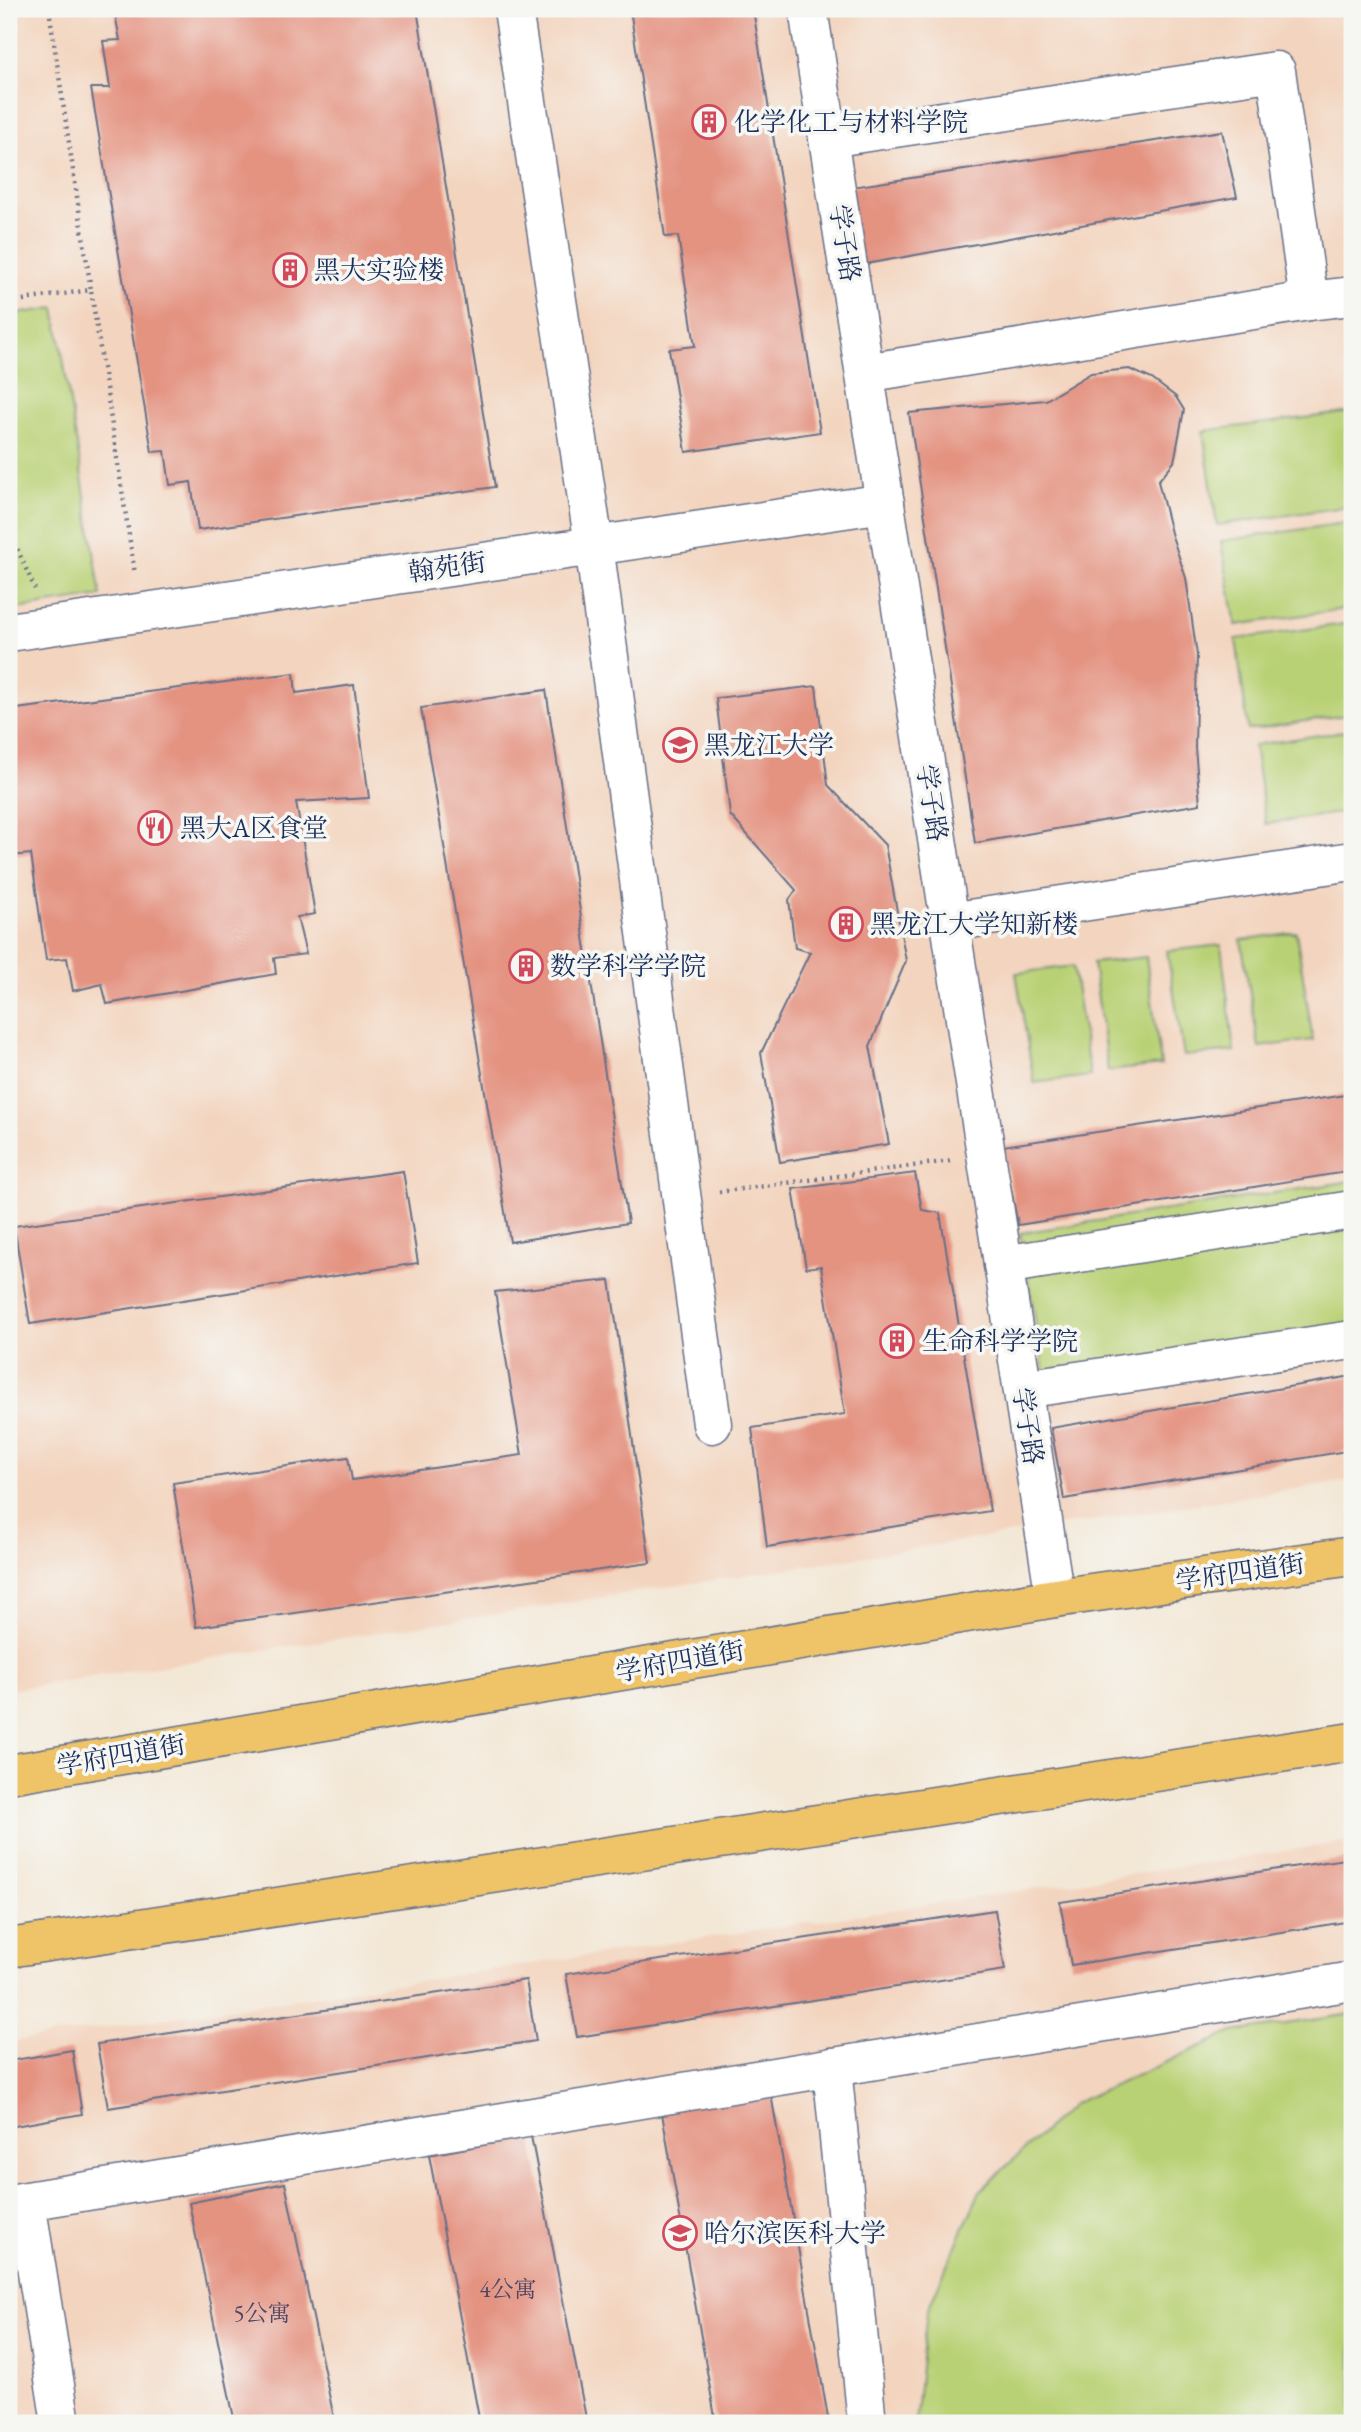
<svg xmlns="http://www.w3.org/2000/svg" width="1361" height="2432" font-family="'EB Garamond','Noto Serif SC',serif">
<rect width="100%" height="100%" fill="#f6f6f2"/>
<filter id="ink" filterUnits="userSpaceOnUse"><feTurbulence type="fractalNoise" baseFrequency=".0143" numOctaves="2"/><feDisplacementMap in="SourceGraphic" scale="14" xChannelSelector="R" yChannelSelector="G"/><feConvolveMatrix kernelMatrix="1 2 1 2 8 2 1 2 1" color-interpolation-filters="sRGB"/></filter>
<filter id="wash" filterUnits="userSpaceOnUse"><feTurbulence type="fractalNoise" baseFrequency=".00686" numOctaves="4" result="noise"/><feDisplacementMap in="SourceGraphic" scale="28" xChannelSelector="R" yChannelSelector="G"/><feGaussianBlur stdDeviation="1.57" result="paint"/><feColorMatrix in="noise" values="0 0 0 0 0 0 0 0 0 0 0 0 0 0 0 0 0 1.4 0 .05"/><feComposite in="paint" operator="in"/></filter>
<g filter="url(#wash)">
<rect width="100%" height="100%" fill="#f3e7d5"/>
<g fill="#f3d4be">
<path d="M 9,9 L 1352,9 L 1352,1480 L 9,1690 Z"/>
<path d="M 1352,1841 L 1352,2423 L 9,2423 L 9,2042 Z"/>
</g>
<g fill="#b9d175" stroke="#6a806a" stroke-width="2">
<path d="M 55,308 L 101,596 L 9,610 L 9,315 Z"/>
<path d="M 1352,412 L 1352,506 L 1217,525 L 1203,431 Z"/>
<path d="M 1352,522 L 1352,608 L 1236,625 L 1221,541 Z"/>
<path d="M 1352,623 L 1352,714 L 1248,730 L 1236,639 Z"/>
<path d="M 1352,730 L 1352,811 L 1266,824 L 1254,745 Z"/>
<path d="M 1296,932 L 1313,1040 L 1259,1047 L 1241,940 Z"/>
<path d="M 1221,945 L 1234,1051 L 1184,1056 L 1167,951 Z"/>
<path d="M 1146,957 L 1161,1065 L 1108,1071 L 1093,963 Z"/>
<path d="M 1073,966 L 1090,1076 L 1034,1083 L 1016,973 Z"/>
<path d="M 1352,1181 L 1352,1329 L 1045,1377 L 1020,1233 Z"/>
<path d="M 1352,2014 L 1352,2423 L 915,2423 L 927,2311 L 980,2191 L 1073,2104 L 1233,2032 Z"/>
</g>
<g id="blocks">
<g fill="#e49381">
<path d="M 114,9 L 417,9 L 495,487 L 198,530 L 191,482 L 170,485 L 165,451 L 152,452 L 91,88 L 110,88 L 103,41 L 120,40 Z"/>
<path d="M 630,9 L 753,9 L 820,432 L 686,452 L 669,349 L 695,346 L 678,236 L 665,237 Z"/>
<path d="M 1222,131 L 1237,197 L 860,265 L 845,188 Z"/>
<path d="M 1129,369 L 1152,379 L 1176,397 L 1184,410 L 1174,462 L 1158,481 L 1171,533 L 1186,578 L 1197,655 L 1195,748 L 1200,804 L 975,843 L 909,413 L 1046,400 L 1091,373 Z"/>
<path d="M 294,673 L 296,693 L 354,685 L 369,798 L 296,802 L 315,914 L 297,917 L 306,954 L 274,958 L 276,974 L 107,1004 L 102,984 L 73,991 L 67,958 L 46,960 L 31,854 L 9,856 L 9,710 Z"/>
<path d="M 816,686 L 828,785 L 885,845 L 906,961 L 870,1046 L 889,1144 L 780,1162 L 761,1053 L 810,952 L 795,948 L 789,900 L 796,890 L 730,815 L 716,698 Z"/>
<path d="M 546,690 L 628,1223 L 510,1242 L 421,708 Z"/>
<path d="M 1352,1094 L 1352,1171 L 1018,1225 L 1003,1146 Z"/>
<path d="M 403,1171 L 418,1263 L 30,1324 L 14,1226 Z"/>
<path d="M 915,1173 L 922,1210 L 940,1213 L 990,1511 L 767,1547 L 752,1428 L 845,1414 L 821,1266 L 806,1268 L 793,1189 Z"/>
<path d="M 610,1280 L 650,1563 L 196,1627 L 173,1483 L 348,1457 L 352,1480 L 522,1455 L 495,1292 Z"/>
<path d="M 1352,1376 L 1352,1450 L 1064,1499 L 1051,1428 Z"/>
<path d="M 1352,1858 L 1352,1921 L 1071,1965 L 1060,1902 Z"/>
<path d="M 995,1910 L 1005,1970 L 577,2037 L 566,1974 Z"/>
<path d="M 526,1980 L 536,2041 L 108,2108 L 97,2044 Z"/>
<path d="M 72,2050 L 82,2114 L 9,2127 L 9,2061 Z"/>
<path d="M 769,2083 L 829,2423 L 716,2423 L 660,2102 Z"/>
<path d="M 531,2136 L 587,2423 L 480,2423 L 429,2155 Z"/>
<path d="M 285,2183 L 335,2423 L 235,2423 L 189,2203 Z"/>
</g>
</g>
</g>
<g filter="url(#ink)">
<use href="#blocks" fill-opacity="0" stroke="#676f88" stroke-width="2"/>
<g fill="none" stroke-linecap="round" stroke-linejoin="round">
<g stroke="#676f88" stroke-width="41">
<g id="minor">
<path d="M 513,9 L 594,545 L 712,1424"/>
<path d="M 808,9 L 1055,1598"/>
<path d="M 828,138 L 1276,71 L 1309,301 L 865,373"/>
<path d="M 1309,301 L 1352,296"/>
<path d="M 9,632 L 885,503"/>
<path d="M 950,922 L 1352,861"/>
<path d="M 1003,1265 L 1352,1210"/>
<path d="M 1023,1389 L 1352,1340"/>
<path d="M 832,2067 L 867,2423"/>
<path d="M 26,2202 L 61,2423"/>
<path d="M 9,2204 L 1352,1981"/>
</g>
</g>
<g stroke="#676f88" stroke-width="41">
<g id="major">
<path d="M 9,1774 L 1055,1598 L 1352,1556"/>
<path d="M 9,1948 L 1352,1742"/>
</g>
</g>
<g stroke="#676f88" stroke-width="4.5" stroke-dasharray="2 5" stroke-linecap="butt">
<path d="M 49,9 L 91,290"/>
<path d="M 9,302 L 91,290 L 135,574"/>
<path d="M 9,530 L 35,589"/>
<path d="M 719,1192 L 950,1161"/>
</g>
<use href="#minor" stroke="#fff" stroke-width="38"/>
<use href="#major" stroke="#efc469" stroke-width="38"/>
</g>
</g>
<defs>
<g id="building-ring" transform="scale(1.75)"><circle r="9.5" fill="#f6f6f2" stroke="#d1495b" stroke-width="1.5"/><path d="M-4-6H4V6H1V3H-1V6H-4ZM-2.5-4.3h1.7v1.8h-1.7ZM.8-4.3h1.7v1.8H.8ZM-2.5-1h1.7V.8h-1.7ZM.8-1h1.7V.8H.8Z" fill="#d1495b"/></g>
<g id="university-ring" transform="scale(1.75)"><circle r="9.5" fill="#f6f6f2" stroke="#d1495b" stroke-width="1.5"/><path d="M0-5L7-2L0 1L-7-2ZM-4 1L0 2.5L4 1V4Q0 6-4 4Z" fill="#d1495b"/></g>
<g id="restaurant-ring" transform="scale(1.75)"><circle r="9.5" fill="#f6f6f2" stroke="#d1495b" stroke-width="1.5"/><path d="M-5-6h1v4h1v-4h1v4h1v-4h1v5L-1.5 .5V6h-2V.5L-5-1ZM5-6V6H3V1.5H1.5Q1.5-4 5-6Z" fill="#d1495b"/></g>
</defs>
<g fill-rule="evenodd">
<use href="#building-ring" x="709" y="122"/>
<use href="#building-ring" x="290" y="270"/>
<use href="#university-ring" x="680" y="745"/>
<use href="#restaurant-ring" x="155" y="828"/>
<use href="#building-ring" x="846" y="924"/>
<use href="#building-ring" x="526" y="966"/>
<use href="#building-ring" x="897" y="1341"/>
<use href="#university-ring" x="680" y="2233"/>
</g>
<g text-anchor="middle" dominant-baseline="central" stroke-width="7" stroke-linejoin="round" paint-order="stroke">
<g font-size="23" fill="#4d4867">
<text x="508" y="2289">4公寓</text>
<text x="262" y="2313">5公寓</text>
</g>
<g font-size="26" fill="#1b2f5e" stroke="#f6f6f2" text-anchor="start">
<text x="734" y="122">化学化工与材料学院</text>
<text x="314" y="270">黑大实验楼</text>
<text x="704" y="745">黑龙江大学</text>
<text x="180" y="828">黑大A区食堂</text>
<text x="870" y="924">黑龙江大学知新楼</text>
<text x="550" y="966">数学科学学院</text>
<text x="922" y="1341">生命科学学院</text>
<text x="704" y="2233">哈尔滨医科大学</text>
</g>
<g font-size="26" fill="#1b2f5e" stroke="#f6f6f2">
<text transform="translate(845 243) rotate(81)">学子路</text>
<text transform="translate(447 567) rotate(-8)">翰苑街</text>
<text transform="translate(932 803) rotate(81)">学子路</text>
<text transform="translate(1028 1426) rotate(81)">学子路</text>
<text transform="translate(1240 1572) rotate(-8)">学府四道街</text>
<text transform="translate(680 1661) rotate(-10)">学府四道街</text>
<text transform="translate(121 1755) rotate(-10)">学府四道街</text>
</g>
</g>
<rect width="1361" height="2432" fill="none" stroke="#f6f6f2" stroke-width="35"/>
</svg>
